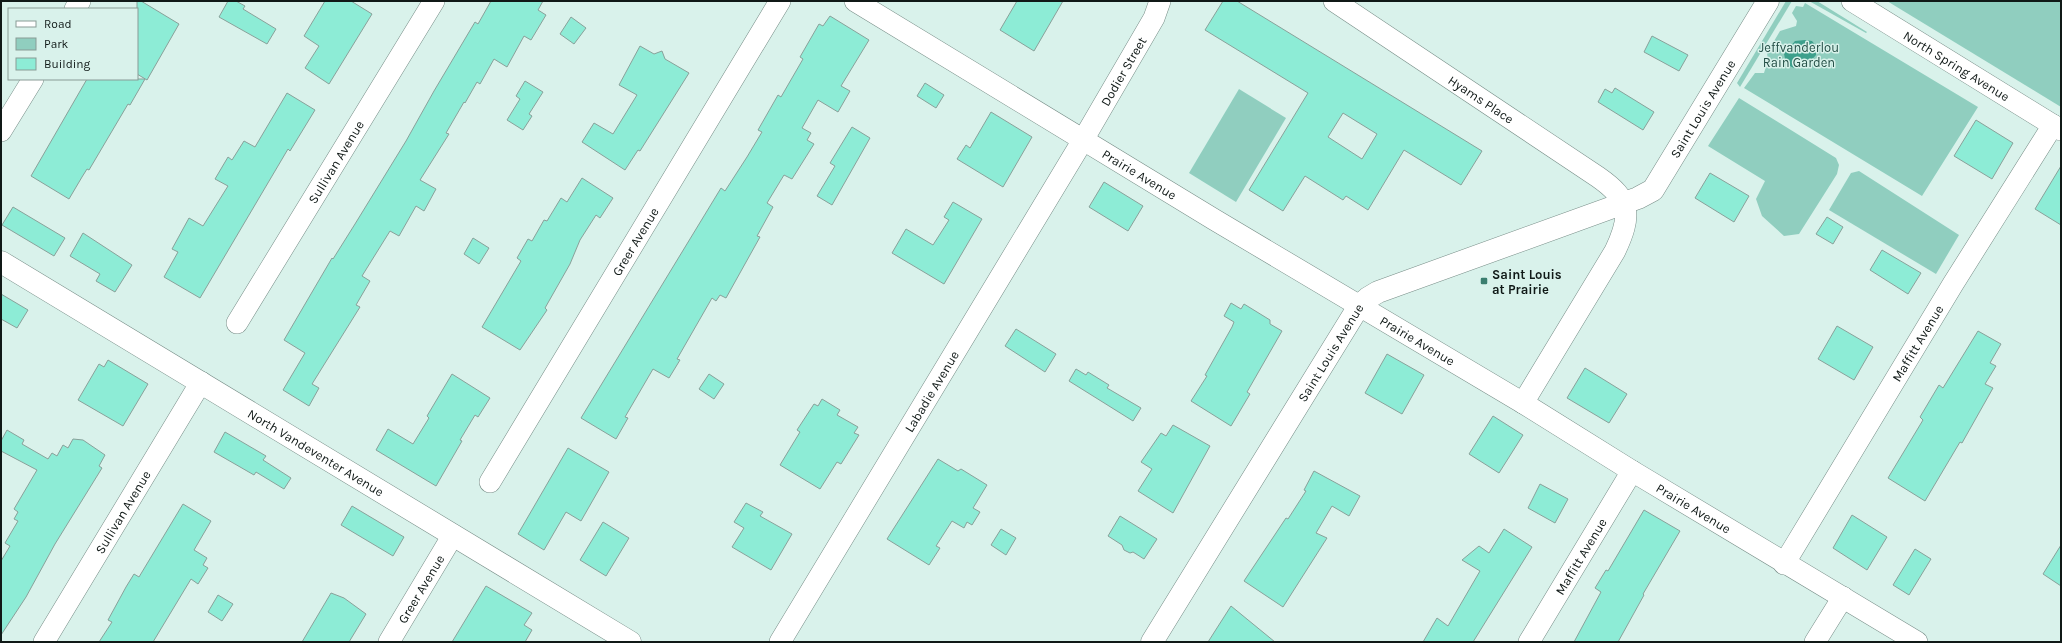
<svg xmlns="http://www.w3.org/2000/svg" width="2062" height="643" font-family="Karla,sans-serif">
<rect width="100%" height="100%" fill="#d9f2eb"/>
<g fill="#90cebf">
<path d="M 1786,1 L 1792,1 L 1740,87 L 1737,83 Z"/>
<path d="M 1809,1 L 1817,1 L 1867,32 L 1866,33 Z"/>
<path d="M 1887,1 L 2061,1 L 2061,107 Z"/>
<path d="M 1805,3 L 1978,107 L 1922,196 L 1744,88 L 1755,73 L 1764,73 L 1768,60 L 1767,53 L 1780,31 L 1796,26 L 1797,21 L 1792,13 L 1796,6 L 1803,7 Z"/>
<path d="M 1239,89 L 1286,118 L 1236,202 L 1189,173 Z"/>
<path d="M 1739,98 L 1836,158 L 1839,165 L 1837,174 L 1799,234 L 1784,236 L 1762,216 L 1756,199 L 1765,181 L 1708,146 Z"/>
<path d="M 1859,171 L 1959,235 L 1936,274 L 1829,210 L 1851,173 Z"/>
</g>
<path fill="#3da08c" d="M 1805,40 L 1812,41 L 1816,46 L 1816,55 C 1806,67 1788,77 1784,54 L 1795,41 Z"/>
<g fill="#8decd6" stroke="#89a19a" fill-rule="evenodd">
<path d="M 137,1 L 141,1 L 179,24 L 147,80 L 137,74 Z"/>
<path d="M 228,1 L 236,1 L 245,6 L 243,9 L 276,29 L 267,44 L 219,17 Z"/>
<path d="M 325,1 L 351,1 L 372,14 L 329,84 L 305,68 L 319,46 L 304,36 Z"/>
<path d="M 491,1 L 543,1 L 538,10 L 546,15 L 531,40 L 524,36 L 507,67 L 494,59 L 480,84 L 477,82 L 465,103 L 464,102 L 446,133 L 449,134 L 420,180 L 436,189 L 424,211 L 416,206 L 399,236 L 390,231 L 362,276 L 370,281 L 356,305 L 360,307 L 312,384 L 319,388 L 309,406 L 283,390 L 305,353 L 284,340 L 332,258 L 333,259 L 355,224 L 406,141 L 434,91 L 475,22 L 478,24 Z"/>
<path d="M 1017,1 L 1063,1 L 1034,51 L 1000,30 Z"/>
<path d="M 1223,1 L 1237,1 L 1482,151 L 1461,185 L 1404,150 L 1368,210 L 1346,196 L 1343,200 L 1305,176 L 1283,211 L 1249,190 L 1308,93 L 1205,30 ZM 1343,113 L 1377,134 L 1362,159 L 1328,137 Z"/>
<path d="M 830,16 L 869,40 L 841,86 L 850,91 L 838,112 L 818,100 L 802,128 L 811,133 L 807,140 L 814,144 L 792,179 L 784,175 L 767,203 L 773,207 L 757,236 L 760,237 L 726,298 L 720,295 L 716,301 L 712,298 L 677,359 L 680,360 L 669,378 L 653,369 L 625,417 L 628,418 L 616,439 L 581,418 L 721,188 L 725,191 L 747,157 L 762,132 L 758,130 L 778,95 L 781,97 L 803,59 L 800,57 L 819,24 L 823,26 Z"/>
<path d="M 571,17 L 586,28 L 574,44 L 560,34 Z"/>
<path d="M 1652,36 L 1688,55 L 1679,71 L 1644,52 Z"/>
<path d="M 640,46 L 654,54 L 662,51 L 665,59 L 689,73 L 640,151 L 638,150 L 625,170 L 582,142 L 594,123 L 613,134 L 637,95 L 619,85 Z"/>
<path d="M 87,79 L 145,79 L 130,105 L 128,104 L 89,170 L 87,169 L 82,177 L 69,199 L 31,176 Z"/>
<path d="M 525,81 L 543,92 L 529,114 L 532,116 L 523,130 L 507,120 L 520,99 L 516,96 Z"/>
<path d="M 925,83 L 944,95 L 936,108 L 917,96 Z"/>
<path d="M 1615,88 L 1654,112 L 1643,130 L 1598,102 L 1605,89 L 1612,93 Z"/>
<path d="M 287,93 L 315,110 L 290,151 L 288,149 L 200,298 L 164,277 L 178,252 L 172,249 L 189,218 L 203,226 L 228,186 L 215,179 L 228,157 L 232,160 L 244,141 L 255,147 Z"/>
<path d="M 991,112 L 1032,137 L 1003,187 L 957,159 L 966,145 L 970,148 Z"/>
<path d="M 1976,120 L 2013,143 L 1992,179 L 1954,156 Z"/>
<path d="M 852,127 L 870,138 L 832,205 L 817,196 L 835,166 L 830,163 Z"/>
<path d="M 2061,166 L 2061,225 L 2035,209 Z"/>
<path d="M 1710,173 L 1749,196 L 1734,222 L 1695,198 Z"/>
<path d="M 582,178 L 613,198 L 600,218 L 596,215 L 580,240 L 570,264 L 545,308 L 547,310 L 520,350 L 482,327 L 521,261 L 517,258 L 528,239 L 532,241 L 544,220 L 547,221 L 561,198 L 567,202 Z"/>
<path d="M 1104,182 L 1143,206 L 1128,231 L 1089,207 Z"/>
<path d="M 953,202 L 982,219 L 944,284 L 892,253 L 906,229 L 933,245 L 949,220 L 944,217 Z"/>
<path d="M 13,207 L 65,238 L 54,256 L 2,225 Z"/>
<path d="M 1827,217 L 1843,227 L 1833,244 L 1816,234 Z"/>
<path d="M 83,233 L 132,265 L 115,292 L 96,281 L 100,274 L 70,256 Z"/>
<path d="M 473,238 L 489,248 L 479,264 L 464,254 Z"/>
<path d="M 1882,250 L 1921,273 L 1908,294 L 1870,270 Z"/>
<path d="M 1,294 L 28,310 L 17,328 L 1,319 Z"/>
<path d="M 1231,303 L 1241,309 L 1244,304 L 1270,320 L 1270,324 L 1282,331 L 1247,392 L 1250,394 L 1231,426 L 1191,401 L 1207,376 L 1205,375 L 1232,327 L 1234,322 L 1224,316 Z"/>
<path d="M 1837,326 L 1873,347 L 1854,380 L 1818,359 Z"/>
<path d="M 1016,329 L 1056,354 L 1045,372 L 1005,346 Z"/>
<path d="M 1978,331 L 2001,344 L 1990,363 L 1996,366 L 1985,384 L 1993,388 L 1962,443 L 1960,442 L 1925,501 L 1888,478 L 1923,420 L 1920,417 L 1939,385 L 1943,388 Z"/>
<path d="M 1387,354 L 1424,375 L 1402,414 L 1365,393 Z"/>
<path d="M 108,360 L 148,384 L 123,426 L 78,400 L 99,364 L 104,367 Z"/>
<path d="M 1585,368 L 1627,394 L 1609,423 L 1567,398 Z"/>
<path d="M 1076,369 L 1086,375 L 1088,372 L 1109,385 L 1107,388 L 1141,408 L 1133,421 L 1069,381 Z"/>
<path d="M 452,374 L 490,398 L 478,417 L 475,415 L 460,440 L 462,441 L 436,486 L 376,450 L 388,429 L 413,444 L 429,418 L 427,416 Z"/>
<path d="M 709,374 L 724,384 L 714,399 L 699,389 Z"/>
<path d="M 822,399 L 840,410 L 837,415 L 858,427 L 854,433 L 859,435 L 841,464 L 837,462 L 820,489 L 780,465 L 800,432 L 797,430 L 814,404 L 818,406 Z"/>
<path d="M 1493,416 L 1523,435 L 1499,473 L 1469,454 Z"/>
<path d="M 1173,425 L 1210,446 L 1173,513 L 1138,491 L 1152,469 L 1141,462 L 1161,433 L 1166,436 Z"/>
<path d="M 7,430 L 24,440 L 22,444 L 48,459 L 52,453 L 57,456 L 63,445 L 68,448 L 73,439 L 83,440 L 105,455 L 99,466 L 102,468 L 55,544 L 26,597 L 1,635 L 1,561 L 10,546 L 5,543 L 18,521 L 14,519 L 18,512 L 14,509 L 37,470 L 1,451 L 1,441 Z"/>
<path d="M 225,432 L 266,456 L 263,460 L 291,478 L 284,489 L 256,472 L 254,475 L 214,452 Z"/>
<path d="M 568,448 L 609,472 L 581,521 L 566,512 L 544,550 L 518,534 Z"/>
<path d="M 938,459 L 958,471 L 961,469 L 987,485 L 973,508 L 980,512 L 972,525 L 967,522 L 964,528 L 952,521 L 936,546 L 940,548 L 929,565 L 887,539 Z"/>
<path d="M 1314,471 L 1360,496 L 1349,516 L 1332,506 L 1316,533 L 1327,538 L 1283,607 L 1244,581 L 1286,518 L 1288,519 L 1306,491 L 1304,490 Z"/>
<path d="M 1540,484 L 1568,499 L 1555,523 L 1528,508 Z"/>
<path d="M 746,503 L 763,512 L 760,516 L 792,534 L 771,570 L 732,547 L 744,528 L 734,522 Z"/>
<path d="M 183,504 L 211,521 L 194,550 L 207,558 L 203,565 L 208,568 L 198,584 L 191,579 L 153,642 L 99,642 L 112,622 L 108,620 L 126,587 L 134,574 L 139,577 Z"/>
<path d="M 352,506 L 404,537 L 393,556 L 341,525 Z"/>
<path d="M 1644,510 L 1680,531 L 1643,594 L 1644,595 L 1618,642 L 1574,642 L 1601,592 L 1595,588 L 1606,570 L 1608,571 Z"/>
<path d="M 1852,515 L 1887,537 L 1867,570 L 1833,548 Z"/>
<path d="M 1120,516 L 1157,539 L 1144,559 L 1133,552 L 1130,553 L 1124,550 L 1122,545 L 1108,536 Z"/>
<path d="M 603,522 L 629,538 L 606,576 L 580,560 Z"/>
<path d="M 1001,529 L 1016,538 L 1006,555 L 991,545 Z"/>
<path d="M 1504,529 L 1532,547 L 1473,642 L 1423,642 L 1437,618 L 1448,626 L 1480,571 L 1462,560 L 1479,546 L 1489,553 Z"/>
<path d="M 2061,545 L 2061,586 L 2043,574 Z"/>
<path d="M 1915,549 L 1931,559 L 1909,595 L 1893,585 Z"/>
<path d="M 486,586 L 532,613 L 524,625 L 532,630 L 525,642 L 452,642 Z"/>
<path d="M 331,593 L 344,598 L 366,614 L 349,642 L 302,642 Z"/>
<path d="M 218,595 L 233,604 L 222,621 L 208,612 Z"/>
<path d="M 1231,606 L 1275,642 L 1208,642 Z"/>
</g>
<g fill="none" stroke-linecap="round" stroke-linejoin="round">
<g stroke="#778d87" stroke-width="22">
<g id="minor">
<path id="s1" d="M 855,1 L 1215,220 L 1523,403 L 1632,471 L 1917,642"/>
<path id="s2" d="M 1334,1 L 1598,177 C 1631,200 1632,215 1615,251 L 1523,403"/>
<path id="s3" d="M 1852,1 L 2061,130"/>
<path d="M 75,9 L 80,1"/>
<path d="M 1,131 L 33,79"/>
<path id="s4" d="M 237,323 L 434,1"/>
<path id="s5" d="M 490,482 L 780,1"/>
<path id="s6" d="M 1784,564 L 1953,284 L 2053,125"/>
<path id="s7" d="M 44,642 L 201,382"/>
<path id="s8" d="M 389,642 L 453,535"/>
<path id="s9" d="M 780,642 L 1083,140 L 1154,18 L 1160,1"/>
<path id="s10" d="M 1529,642 L 1632,471"/>
<path d="M 1815,642 L 1843,597"/>
</g>
</g>
<g stroke="#778d87" stroke-width="23">
<g id="tertiary">
<path id="s11" d="M 1152,642 L 1359,306 L 1368,298 L 1378,292 L 1638,198 L 1653,190 L 1768,1"/>
</g>
</g>
<g stroke="#778d87" stroke-width="23">
<g id="secondary">
<path id="s12" d="M 1,262 L 630,642"/>
</g>
</g>
<use href="#minor" stroke="#fff" stroke-width="21"/>
<use href="#tertiary" stroke="#fff" stroke-width="22"/>
<use href="#secondary" stroke="#fff" stroke-width="22"/>
</g>
<rect fill="#3b7e6f" stroke="#d9f2eb" stroke-width="1.5" x="1480" y="277" width="8" height="8" rx="2"/>
<g text-anchor="middle" dominant-baseline="central" stroke-width="3" stroke-linejoin="round" paint-order="stroke">
<g font-size="13" fill="#255047" stroke="#d9f2eb">
<text x="1799" y="47">Jeffvanderlou<tspan x="1799" dy="15">Rain Garden</tspan></text>
</g>
<g font-size="13" fill="#101917" stroke="#d9f2eb">
<text stroke="none"><textPath href="#s3" startOffset="123">North Spring Avenue</textPath></text>
<text stroke="none"><textPath href="#s9" startOffset="666">Dodier Street</textPath></text>
<text stroke="none"><textPath href="#s2" startOffset="177">Hyams Place</textPath></text>
<text stroke="none"><textPath href="#s11" startOffset="807">Saint Louis Avenue</textPath></text>
<text stroke="none"><textPath href="#s4" startOffset="189">Sullivan Avenue</textPath></text>
<text stroke="none"><textPath href="#s1" startOffset="333">Prairie Avenue</textPath></text>
<text stroke="none"><textPath href="#s5" startOffset="281">Greer Avenue</textPath></text>
<text stroke="none"><textPath href="#s1" startOffset="657">Prairie Avenue</textPath></text>
<text stroke="none"><textPath href="#s6" startOffset="258">Maffitt Avenue</textPath></text>
<text stroke="none"><textPath href="#s11" startOffset="340">Saint Louis Avenue</textPath></text>
<text stroke="none"><textPath href="#s9" startOffset="293">Labadie Avenue</textPath></text>
<text stroke="none"><textPath href="#s12" startOffset="368">North Vandeventer Avenue</textPath></text>
<text stroke="none"><textPath href="#s1" startOffset="980">Prairie Avenue</textPath></text>
<text stroke="none"><textPath href="#s7" startOffset="152">Sullivan Avenue</textPath></text>
<text stroke="none"><textPath href="#s10" startOffset="100">Maffitt Avenue</textPath></text>
<text stroke="none"><textPath href="#s8" startOffset="62">Greer Avenue</textPath></text>
</g>
<g font-size="13" font-weight="bold" fill="#101917" stroke="#d9f2eb" text-anchor="start">
<text x="1492" y="274">Saint Louis<tspan x="1492" dy="15">at Prairie</tspan></text>
</g>
</g>
<rect width="2062" height="643" fill="none" stroke="#101917" stroke-width="4"/>
<rect x="8" y="8" width="130" height="72" fill="#d9f2eb" stroke="#899b96"/>
<rect x="16" y="21" width="20" height="6" fill="#ffffff" stroke="#899b96"/>
<text x="44" y="28" font-size="12" fill="#101917">Road</text>
<rect x="16" y="38" width="20" height="12" fill="#90cebf" stroke="#899b96"/>
<text x="44" y="48" font-size="12" fill="#101917">Park</text>
<rect x="16" y="58" width="20" height="12" fill="#8decd6" stroke="#899b96"/>
<text x="44" y="68" font-size="12" fill="#101917">Building</text>
</svg>
